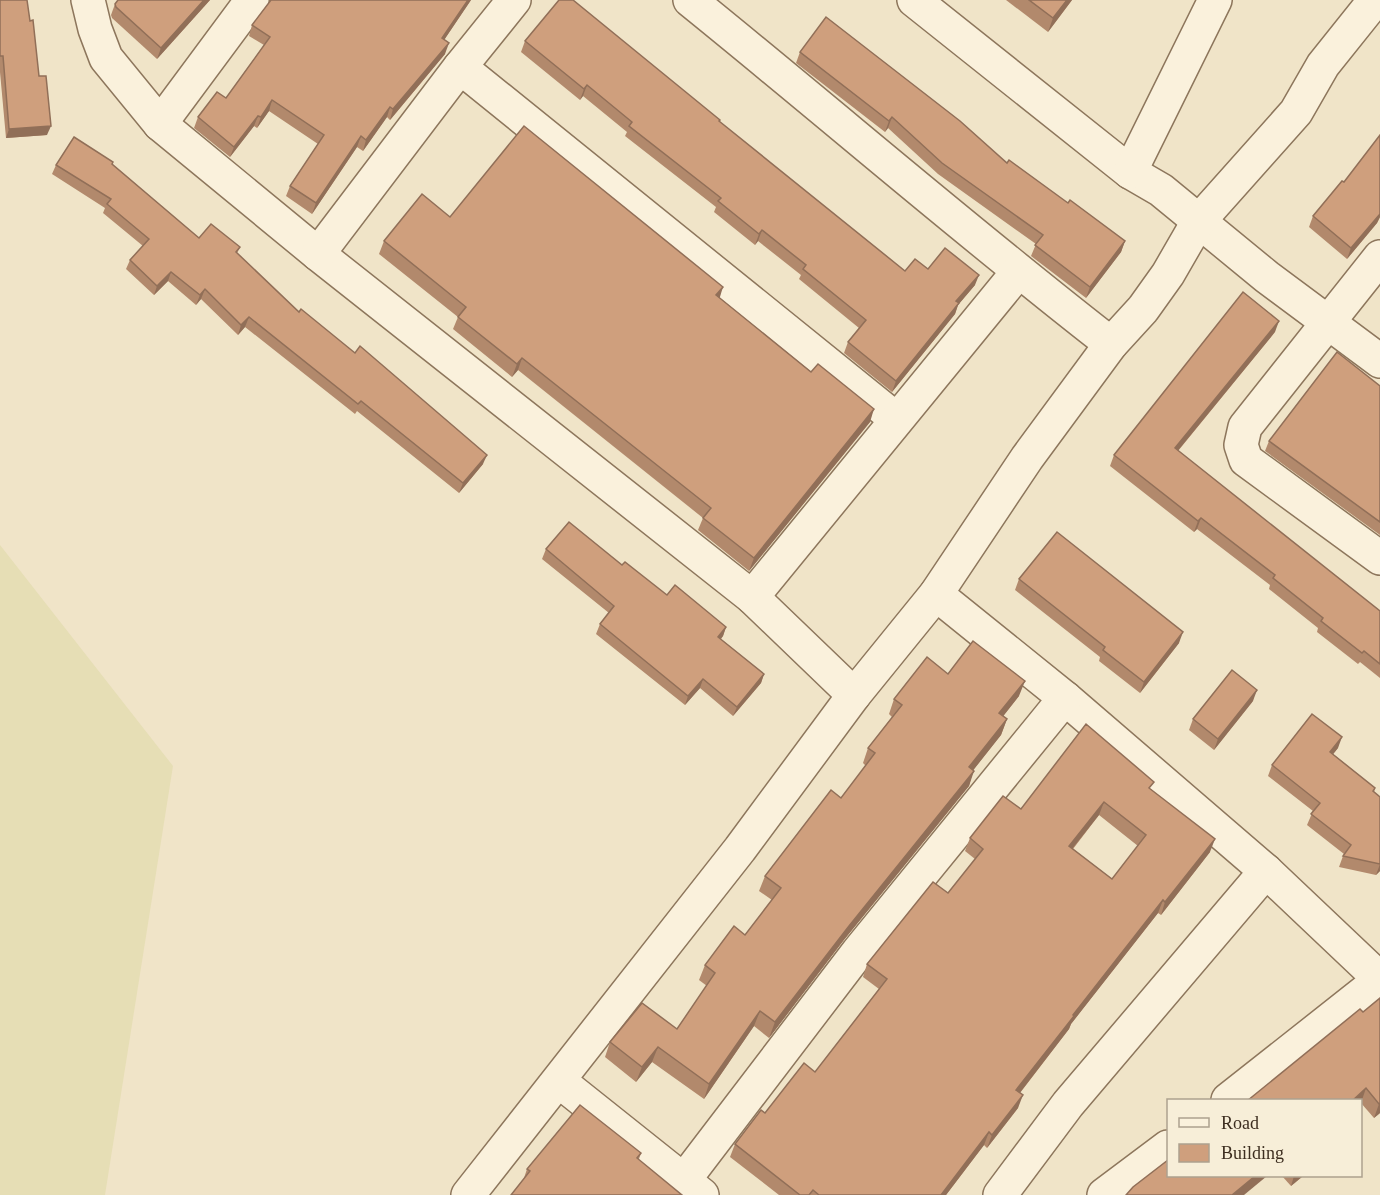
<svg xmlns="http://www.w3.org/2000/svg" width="1380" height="1195" font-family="'Times New Roman',serif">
<rect width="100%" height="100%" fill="#f0e4c8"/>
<path fill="#e6deb5" d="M 0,545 L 173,766 L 105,1195 L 0,1195 Z"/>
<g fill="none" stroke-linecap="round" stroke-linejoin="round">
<g stroke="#8d765c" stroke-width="36">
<g id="minor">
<path d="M 88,0 L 95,29 L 106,58 L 160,124 L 318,254 L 752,597 L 854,695"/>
<path d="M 690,0 C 831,114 968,233 1111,344"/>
<path d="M 914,0 L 1130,172 L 1161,190 L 1267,277 L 1380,361"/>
<path d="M 460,67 L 896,419"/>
<path d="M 160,124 L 252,0"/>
<path d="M 1130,172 L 1215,0"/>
<path d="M 318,254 L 460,67 L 514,0"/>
<path d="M 1380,257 L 1245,427 L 1241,445 L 1246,460 L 1380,558"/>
<path d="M 936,594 L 1065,698 L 1266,871 L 1380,979"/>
<path d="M 752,597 L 1018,272"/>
<path d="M 559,1081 L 702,1195"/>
<path d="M 1228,1100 L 1380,980"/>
<path d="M 684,1180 L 858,952 L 1065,698"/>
<path d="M 468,1195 L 740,849 L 854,695 L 936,594 L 1027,458 L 1111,344 L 1143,309 L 1168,274 L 1198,222 L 1296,112 L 1323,65 L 1375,0"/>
<path d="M 1000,1195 L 1068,1104 L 1266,871"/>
<path d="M 1104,1195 L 1168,1147"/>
</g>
</g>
<use href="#minor" stroke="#faf1dc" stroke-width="33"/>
</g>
<g fill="#b2896c" fill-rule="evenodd">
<path d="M 0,0 L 30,21 L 39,76 L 47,135 L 6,138 L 0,72 Z"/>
<path d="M 210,0 L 157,59 L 112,18 L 111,15 L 115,4 Z"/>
<path d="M 471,0 L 444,40 L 445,54 L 390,120 L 387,117 L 363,151 L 357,147 L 312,214 L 286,196 L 290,186 L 318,144 L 269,111 L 257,128 L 254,126 L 230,157 L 194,128 L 198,117 L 226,98 L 264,45 L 249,36 L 252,25 Z"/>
<path d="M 1006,0 L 1072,0 L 1048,32 Z"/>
<path d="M 525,41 L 720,120 L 719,122 L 905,271 L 928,269 L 975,285 L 958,305 L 955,314 L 892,392 L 844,353 L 848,342 L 859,328 L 799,279 L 801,275 L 758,241 L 755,245 L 714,212 L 716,207 L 625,136 L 627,132 L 583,96 L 580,100 L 521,52 Z"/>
<path d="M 800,52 L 1007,163 L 1068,203 L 1125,241 L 1121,252 L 1086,298 L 1031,256 L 1036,244 L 938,174 L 888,128 L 885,132 L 796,63 Z"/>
<path d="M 113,162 L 112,164 L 199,238 L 240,247 L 237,253 L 299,312 L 483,464 L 459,493 L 357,411 L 355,414 L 245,327 L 238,335 L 201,299 L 196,305 L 168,281 L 154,295 L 126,269 L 130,260 L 143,246 L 103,213 L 105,208 L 52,174 L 56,165 Z"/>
<path d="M 1344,182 L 1380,217 L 1377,223 L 1347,259 L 1309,227 L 1313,216 Z"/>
<path d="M 450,217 L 719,298 L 870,422 L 749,571 L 698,530 L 703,518 L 518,370 L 512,377 L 453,329 L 458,317 L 379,254 L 384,241 Z"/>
<path d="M 1275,332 L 1178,451 L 1380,611 L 1380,678 L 1360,662 L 1358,664 L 1317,632 L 1318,628 L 1269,589 L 1270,585 L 1197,529 L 1194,532 L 1110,466 L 1114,455 Z"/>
<path d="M 1380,386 L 1380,535 L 1265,451 L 1269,441 Z"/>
<path d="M 546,549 L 622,565 L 667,595 L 726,627 L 723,636 L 721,639 L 764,674 L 761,683 L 733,716 L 700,688 L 685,705 L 596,634 L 600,624 L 609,613 L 542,559 Z"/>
<path d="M 1019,579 L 1179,643 L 1140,693 L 1099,661 L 1100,657 L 1015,590 Z"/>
<path d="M 948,674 L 1019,696 L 1003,716 L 1007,719 L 1001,735 L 973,770 L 969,786 L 843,941 L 769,1038 L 754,1026 L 704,1099 L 652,1062 L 636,1082 L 605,1057 L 610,1042 L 677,1029 L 707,986 L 699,980 L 705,965 L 745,935 L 772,900 L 759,891 L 765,876 L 841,798 L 866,766 L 863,763 L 868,748 L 892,717 L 889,714 L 894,699 Z"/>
<path d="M 1253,701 L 1214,750 L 1189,730 L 1193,719 Z"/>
<path d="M 1338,748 L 1333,754 L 1375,788 L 1374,792 L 1380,797 L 1380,871 L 1376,875 L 1339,867 L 1343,856 L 1344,854 L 1307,825 L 1313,811 L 1268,776 L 1272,765 Z"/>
<path d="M 1151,789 L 1210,852 L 1161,915 L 1158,913 L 1071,1024 L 1069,1029 L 1020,1093 L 1018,1108 L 987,1148 L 984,1145 L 946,1195 L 779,1195 L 730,1157 L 735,1144 L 765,1113 L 815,1072 L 879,989 L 863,977 L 867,964 L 948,893 L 975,859 L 965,851 L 970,838 L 1021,809 ZM 1099,815 L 1138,846 L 1112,879 L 1073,849 Z"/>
<path d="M 1380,998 L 1380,1113 L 1374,1118 L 1361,1103 L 1363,1012 Z"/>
<path d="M 641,1153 L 639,1159 L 523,1181 L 527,1169 Z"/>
<path d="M 1282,1176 L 1303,1176 L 1291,1186 Z"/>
</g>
<g fill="#916f58">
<path d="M 204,0 L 210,0 L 157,59 L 161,48 Z"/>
<path d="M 468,0 L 471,0 L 438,49 L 442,38 Z"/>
<path d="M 1067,0 L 1072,0 L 1048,32 L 1053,18 Z"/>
<path d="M 449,43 L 445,54 L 390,120 L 393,109 Z"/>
<path d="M 587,85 L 583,96 L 580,100 L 584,89 Z"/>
<path d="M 272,100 L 269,111 L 257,128 L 261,117 Z"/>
<path d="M 390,107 L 387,117 L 363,151 L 366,140 Z"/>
<path d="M 258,116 L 254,126 L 230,157 L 234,147 Z"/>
<path d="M 892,117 L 888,128 L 885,132 L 889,121 Z"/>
<path d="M 51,126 L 47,135 L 6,138 L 9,129 Z"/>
<path d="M 361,136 L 357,147 L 312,214 L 316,203 Z"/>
<path d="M 1380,211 L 1380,217 L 1377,223 L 1347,259 L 1351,248 Z"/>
<path d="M 762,230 L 758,241 L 755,245 L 759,234 Z"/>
<path d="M 1125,241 L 1121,252 L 1086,298 L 1090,287 Z"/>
<path d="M 171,272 L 168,281 L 154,295 L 157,286 Z"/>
<path d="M 979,275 L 975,285 L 958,305 L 955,314 L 892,392 L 896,381 L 956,301 Z"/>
<path d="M 723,287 L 719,300 L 716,295 Z"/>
<path d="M 205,289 L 201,299 L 196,305 L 200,295 Z"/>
<path d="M 249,317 L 245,327 L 238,335 L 241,325 Z"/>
<path d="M 1279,321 L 1275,332 L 1171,459 L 1175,448 Z"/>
<path d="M 522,358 L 518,370 L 512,377 L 517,364 Z"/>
<path d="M 874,409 L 870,422 L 749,571 L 754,558 Z"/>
<path d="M 487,455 L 483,464 L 459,493 L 463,483 Z"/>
<path d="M 1201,518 L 1197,529 L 1194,532 L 1198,521 Z"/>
<path d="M 726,627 L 723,636 L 715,646 L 718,637 Z"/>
<path d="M 1183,632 L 1179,643 L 1140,693 L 1144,682 Z"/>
<path d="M 764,674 L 761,683 L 733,716 L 737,707 Z"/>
<path d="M 703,679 L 700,688 L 685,705 L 688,696 Z"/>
<path d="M 1025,681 L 1019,696 L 994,728 L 999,713 Z"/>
<path d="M 1257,690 L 1253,701 L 1214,750 L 1218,739 Z"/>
<path d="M 1007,719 L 1001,735 L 964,782 L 969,767 Z"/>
<path d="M 1342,737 L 1338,748 L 1326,763 L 1330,752 Z"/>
<path d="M 974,771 L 969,786 L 843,941 L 769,1038 L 775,1022 L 849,926 Z"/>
<path d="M 1104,802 L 1099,815 L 1064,859 L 1069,846 Z"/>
<path d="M 1215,839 L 1210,852 L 1161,915 L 1165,902 Z"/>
<path d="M 1380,864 L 1380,871 L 1376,875 Z"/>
<path d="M 1163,900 L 1158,913 L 1071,1024 L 1069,1029 L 1012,1103 L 1016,1090 L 1073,1015 Z"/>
<path d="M 760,1011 L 754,1026 L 704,1099 L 709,1084 Z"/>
<path d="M 658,1047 L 652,1062 L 636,1082 L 642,1067 Z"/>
<path d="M 1366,1088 L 1361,1103 L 1360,1101 L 1352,1101 Z"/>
<path d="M 1023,1095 L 1018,1108 L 987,1148 L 992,1135 Z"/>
<path d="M 1380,1103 L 1380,1113 L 1374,1118 L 1379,1104 Z"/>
<path d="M 989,1132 L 984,1145 L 946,1195 L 941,1195 Z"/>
<path d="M 1255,1176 L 1267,1176 L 1244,1195 L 1232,1195 Z"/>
<path d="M 1294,1176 L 1303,1176 L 1291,1186 Z"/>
</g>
<g fill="#cf9f7d" stroke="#916f58" stroke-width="1.5" fill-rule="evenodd">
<path d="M 0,0 L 27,0 L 30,21 L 33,20 L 39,76 L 46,76 L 51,126 L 9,129 L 3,56 L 0,56 Z"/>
<path d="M 118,0 L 204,0 L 161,48 L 116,7 L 115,4 Z"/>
<path d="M 271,0 L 468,0 L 442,38 L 449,43 L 393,109 L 390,107 L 366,140 L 361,136 L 316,203 L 290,186 L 324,135 L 272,100 L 261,117 L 258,116 L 234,147 L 198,117 L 217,92 L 226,98 L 270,37 L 252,25 Z"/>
<path d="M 559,0 L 573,0 L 720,120 L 719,121 L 905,271 L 915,259 L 928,269 L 945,248 L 979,275 L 956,301 L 959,303 L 896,381 L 848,342 L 866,320 L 803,269 L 806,265 L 762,230 L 759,234 L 718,201 L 721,198 L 629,126 L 632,122 L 587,85 L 584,89 L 525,41 Z"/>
<path d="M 1029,0 L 1067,0 L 1053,18 Z"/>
<path d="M 826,17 L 960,121 L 1007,163 L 1009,160 L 1068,203 L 1070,200 L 1125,241 L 1090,287 L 1035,245 L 1043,235 L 942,163 L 892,117 L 889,121 L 800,52 Z"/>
<path d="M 524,126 L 723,287 L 716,295 L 811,372 L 818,364 L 874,409 L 754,558 L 703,518 L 711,508 L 522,358 L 517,364 L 458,317 L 466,307 L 384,241 L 422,194 L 450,217 Z"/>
<path d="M 1380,135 L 1380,214 L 1351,248 L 1313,216 L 1342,181 L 1344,182 Z"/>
<path d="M 74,137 L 113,162 L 112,164 L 199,238 L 211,224 L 240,247 L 236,252 L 299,312 L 301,309 L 355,353 L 360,346 L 487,455 L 463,483 L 361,401 L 358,404 L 249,317 L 241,325 L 205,289 L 200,295 L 171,272 L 157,286 L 130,260 L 149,239 L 107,204 L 111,199 L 56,165 Z"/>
<path d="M 1243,292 L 1279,321 L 1175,448 L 1380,611 L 1380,664 L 1364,651 L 1362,653 L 1321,621 L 1323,618 L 1273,578 L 1275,575 L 1201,518 L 1198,521 L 1114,455 Z"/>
<path d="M 1337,352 L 1380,386 L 1380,522 L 1269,441 Z"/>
<path d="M 569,522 L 622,565 L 625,562 L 667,595 L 675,585 L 726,627 L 718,637 L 764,674 L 737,707 L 703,679 L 688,696 L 600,624 L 614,606 L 546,549 Z"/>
<path d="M 1057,532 L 1183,632 L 1144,682 L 1103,650 L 1105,647 L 1019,579 Z"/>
<path d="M 973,641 L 1025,681 L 999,713 L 1007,719 L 969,767 L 974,771 L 849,926 L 775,1022 L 760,1011 L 709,1084 L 658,1047 L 642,1067 L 610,1042 L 642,1003 L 677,1029 L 715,973 L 705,965 L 734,926 L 745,935 L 781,888 L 765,876 L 831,790 L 841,798 L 875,753 L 868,748 L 902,705 L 894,699 L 927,657 L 948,674 Z"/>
<path d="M 1232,670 L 1257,690 L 1218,739 L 1193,719 Z"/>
<path d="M 1312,714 L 1342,737 L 1330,752 L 1375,788 L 1373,791 L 1380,797 L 1380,864 L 1343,856 L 1351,845 L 1311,814 L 1320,803 L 1272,765 Z"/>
<path d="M 1086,724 L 1154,782 L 1149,788 L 1215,839 L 1165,902 L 1163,900 L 1073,1015 L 1074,1016 L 1016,1090 L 1023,1095 L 992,1135 L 989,1132 L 941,1195 L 819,1195 L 813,1190 L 809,1195 L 800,1195 L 735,1144 L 761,1110 L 765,1113 L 804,1063 L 815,1072 L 887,979 L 867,964 L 933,882 L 948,893 L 983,849 L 970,838 L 1003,796 L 1021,809 ZM 1104,802 L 1146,835 L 1112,879 L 1069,846 Z"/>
<path d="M 1380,998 L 1380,1103 L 1379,1104 L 1366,1088 L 1352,1101 L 1247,1101 L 1360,1009 L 1363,1012 Z"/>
<path d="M 580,1105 L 641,1153 L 637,1158 L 682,1195 L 511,1195 L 530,1171 L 527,1169 Z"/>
<path d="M 1168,1160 L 1168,1176 L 1255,1176 L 1232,1195 L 1126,1195 L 1133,1187 Z"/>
</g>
<rect x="1167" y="1099" width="195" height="78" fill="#f7eed8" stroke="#ada18e" stroke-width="1.5"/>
<rect x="1179" y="1118" width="30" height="9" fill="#faf1dc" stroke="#ada18e" stroke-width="1.5"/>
<text x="1221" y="1129" font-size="18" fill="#3d2e20">Road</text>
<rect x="1179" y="1144" width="30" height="18" fill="#cf9f7d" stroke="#ada18e" stroke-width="1.5"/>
<text x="1221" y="1159" font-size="18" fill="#3d2e20">Building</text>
</svg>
